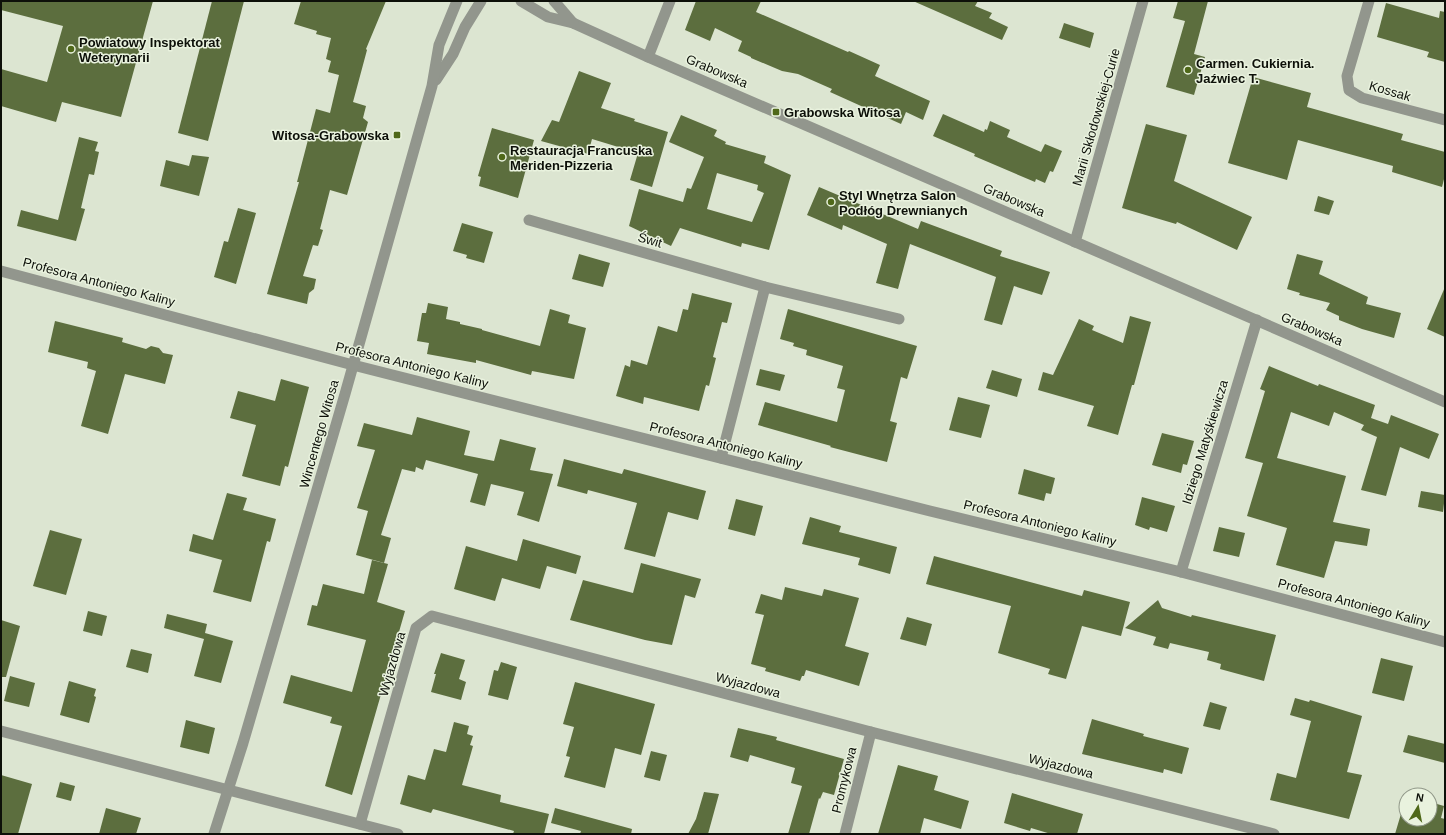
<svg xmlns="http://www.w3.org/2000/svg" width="1446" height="835" font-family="Arial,sans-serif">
<rect width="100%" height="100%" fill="#dce5d1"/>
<g fill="#5c6e3e" fill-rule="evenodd">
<path d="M 1,1 L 153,1 L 121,117 L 62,102 L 56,122 L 1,106 L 1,69 L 47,82 L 63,26 L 1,10 Z"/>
<path d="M 212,1 L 244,1 L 208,141 L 178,133 Z"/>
<path d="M 301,1 L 386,1 L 366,49 L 367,50 L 353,102 L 366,106 L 363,118 L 368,122 L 347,195 L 330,190 L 320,229 L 323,230 L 318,246 L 313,245 L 303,276 L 316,279 L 314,289 L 309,293 L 307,304 L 267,294 L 299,182 L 297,182 L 316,109 L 330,113 L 339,75 L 328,72 L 331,61 L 326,59 L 331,38 L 316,34 L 317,31 L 294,24 Z"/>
<path d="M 696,1 L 761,1 L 756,12 L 848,52 L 849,51 L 880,65 L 875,76 L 930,101 L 923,120 L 906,112 L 901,124 L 830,92 L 832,89 L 798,74 L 782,71 L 751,58 L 751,57 L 738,51 L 742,41 L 715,28 L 710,41 L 685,30 Z"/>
<path d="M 913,1 L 978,1 L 975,6 L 992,13 L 989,18 L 1008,27 L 1002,40 Z"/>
<path d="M 1178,1 L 1208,1 L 1194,54 L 1205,57 L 1194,95 L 1166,87 L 1185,21 L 1173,18 Z"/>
<path d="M 1386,3 L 1439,18 L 1440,11 L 1445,12 L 1445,62 L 1427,57 L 1429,52 L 1377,37 Z"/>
<path d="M 1064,23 L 1094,33 L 1090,48 L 1059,38 Z"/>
<path d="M 579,71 L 611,83 L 601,108 L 635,119 L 634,121 L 668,132 L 652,187 L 630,180 L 638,153 L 592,139 L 588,154 L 541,141 L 552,120 L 559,122 Z"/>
<path d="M 1253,77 L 1311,93 L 1307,107 L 1403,134 L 1401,140 L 1445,152 L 1445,175 L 1442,187 L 1392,172 L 1393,166 L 1298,140 L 1287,180 L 1228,163 Z"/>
<path d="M 943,114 L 984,132 L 985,129 L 987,130 L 990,121 L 1010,130 L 1007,137 L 1041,152 L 1045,144 L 1062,151 L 1053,172 L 1050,171 L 1045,183 L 1036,179 L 1035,182 L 974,156 L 975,154 L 933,136 Z"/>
<path d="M 681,115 L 717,130 L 714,136 L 726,142 L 725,144 L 766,156 L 764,163 L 791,175 L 769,250 L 742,243 L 741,247 L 680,228 L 671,246 L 629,226 L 639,189 L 683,202 L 687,188 L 691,189 L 704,157 L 669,142 ZM 717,173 L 758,185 L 757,190 L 764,193 L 752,222 L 707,209 Z"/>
<path d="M 1146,124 L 1187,135 L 1174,181 L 1252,217 L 1237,250 L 1177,222 L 1176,224 L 1122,208 Z"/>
<path d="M 492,128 L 534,140 L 518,198 L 479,186 L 481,177 L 478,176 Z"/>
<path d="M 79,137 L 98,142 L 95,151 L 99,152 L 94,175 L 89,174 L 81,208 L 85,209 L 76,241 L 17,226 L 21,210 L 58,220 Z"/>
<path d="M 192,155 L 209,157 L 199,196 L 160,186 L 166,160 L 189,166 Z"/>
<path d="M 819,187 L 918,229 L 921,221 L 1002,251 L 1000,256 L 1050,272 L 1042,295 L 1014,286 L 1002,325 L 984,320 L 996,277 L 910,244 L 898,289 L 876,283 L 887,244 L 843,225 L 842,230 L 807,215 Z"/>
<path d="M 1318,196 L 1334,201 L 1329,215 L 1314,211 Z"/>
<path d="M 238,208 L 256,213 L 236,284 L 214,277 L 224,241 L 228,242 Z"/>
<path d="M 462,223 L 493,232 L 484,263 L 466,258 L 467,255 L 453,251 Z"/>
<path d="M 579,254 L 610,263 L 603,287 L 572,279 Z"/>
<path d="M 1297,254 L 1323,261 L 1319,274 L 1368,297 L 1366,304 L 1401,313 L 1394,338 L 1362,329 L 1339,320 L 1339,316 L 1326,310 L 1330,303 L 1299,295 L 1300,293 L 1287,289 Z"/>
<path d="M 1445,287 L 1445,337 L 1427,329 Z"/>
<path d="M 692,293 L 732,303 L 727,323 L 722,322 L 713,357 L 716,358 L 709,386 L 706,385 L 699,411 L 644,397 L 643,404 L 616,396 L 625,365 L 630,367 L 631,360 L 647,365 L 658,326 L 677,332 L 683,309 L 688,310 Z"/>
<path d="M 428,303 L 448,307 L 446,319 L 460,322 L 460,324 L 482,329 L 482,330 L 540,346 L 550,309 L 570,315 L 568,323 L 586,328 L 574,379 L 532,371 L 531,375 L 476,360 L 476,363 L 427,354 L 429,343 L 417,341 L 422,313 L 426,313 Z"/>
<path d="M 788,309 L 917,346 L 907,379 L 901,377 L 890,421 L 897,423 L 887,462 L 830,447 L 831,446 L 758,425 L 765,402 L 837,422 L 845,390 L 837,388 L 843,366 L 806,355 L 807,350 L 793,346 L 794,343 L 780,339 Z"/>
<path d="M 1130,316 L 1151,322 L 1134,385 L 1132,385 L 1118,435 L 1087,426 L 1094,406 L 1038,390 L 1043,372 L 1053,375 L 1079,319 L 1094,326 L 1092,330 L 1123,343 Z"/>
<path d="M 55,321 L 123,338 L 122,342 L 146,349 L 151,346 L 159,348 L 163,353 L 173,355 L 165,384 L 125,374 L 108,434 L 81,426 L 96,371 L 87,368 L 88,362 L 48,352 Z"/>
<path d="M 1269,366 L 1318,386 L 1319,384 L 1375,405 L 1371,418 L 1388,424 L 1391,415 L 1439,434 L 1429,459 L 1400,447 L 1386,496 L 1361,490 L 1377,437 L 1361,430 L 1364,425 L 1334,412 L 1329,426 L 1291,412 L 1277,458 L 1346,476 L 1333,522 L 1370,529 L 1367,546 L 1335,541 L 1324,578 L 1276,565 L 1287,528 L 1247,516 L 1263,463 L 1245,458 L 1265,391 L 1260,389 Z"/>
<path d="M 760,369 L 785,375 L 780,391 L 756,385 Z"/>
<path d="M 992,370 L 1022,379 L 1017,397 L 986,388 Z"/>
<path d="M 281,379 L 309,387 L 288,467 L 285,466 L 280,486 L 242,476 L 256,425 L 230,418 L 238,391 L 275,401 Z"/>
<path d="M 958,397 L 990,405 L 981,438 L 949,430 Z"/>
<path d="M 417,417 L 470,431 L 464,455 L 494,461 L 500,439 L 536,448 L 530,470 L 553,474 L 539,522 L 517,515 L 524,492 L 491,484 L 485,506 L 470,502 L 478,474 L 426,460 L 423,470 L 416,467 L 415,472 L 402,469 L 381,535 L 391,538 L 384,563 L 356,555 L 368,511 L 357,508 L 375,450 L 357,446 L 364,423 L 412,435 Z"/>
<path d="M 1162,433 L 1194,441 L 1187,465 L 1183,464 L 1181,473 L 1152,465 Z"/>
<path d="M 564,459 L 622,474 L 624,469 L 706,491 L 698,520 L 668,512 L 655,557 L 624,549 L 637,503 L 588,490 L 587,494 L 557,486 Z"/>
<path d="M 1024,469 L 1055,478 L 1051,494 L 1046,493 L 1044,501 L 1018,494 Z"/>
<path d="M 1421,491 L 1445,495 L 1443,512 L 1418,507 Z"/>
<path d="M 227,493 L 247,498 L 243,510 L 276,519 L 270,542 L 267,541 L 251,602 L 213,592 L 222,560 L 189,551 L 193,534 L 213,540 Z"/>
<path d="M 1142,497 L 1175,506 L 1167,532 L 1150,527 L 1149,530 L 1135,525 Z"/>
<path d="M 736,499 L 763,506 L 755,536 L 728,529 Z"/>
<path d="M 810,517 L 841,526 L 839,532 L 897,547 L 890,574 L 858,565 L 860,558 L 802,544 Z"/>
<path d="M 1219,527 L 1245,533 L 1239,557 L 1213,551 Z"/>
<path d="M 50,530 L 82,539 L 66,595 L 33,586 Z"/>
<path d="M 523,539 L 581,556 L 576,574 L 547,566 L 540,589 L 502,578 L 495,601 L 454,589 L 466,546 L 517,561 Z"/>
<path d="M 934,556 L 1082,596 L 1084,590 L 1130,602 L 1121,636 L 1082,626 L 1066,679 L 1048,674 L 1050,669 L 998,653 L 1011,606 L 926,584 Z"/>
<path d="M 372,560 L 388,564 L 377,602 L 405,611 L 352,795 L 325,786 L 342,726 L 330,723 L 332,717 L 283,703 L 291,675 L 352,692 L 366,640 L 307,625 L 312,605 L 317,606 L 323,584 L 364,594 Z"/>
<path d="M 641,563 L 701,579 L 695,598 L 685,595 L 672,645 L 645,640 L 570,620 L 583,580 L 633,593 Z"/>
<path d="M 785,587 L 822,596 L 824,589 L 859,598 L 845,646 L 869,653 L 859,686 L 806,670 L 804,676 L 802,676 L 800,681 L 765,671 L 766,668 L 751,664 L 764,615 L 755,613 L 761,594 L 782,600 Z"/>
<path d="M 1158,600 L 1162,608 L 1191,617 L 1192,615 L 1276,635 L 1264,681 L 1220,669 L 1221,664 L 1207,660 L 1209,652 L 1170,643 L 1168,649 L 1153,645 L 1156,637 L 1125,628 Z"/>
<path d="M 88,611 L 107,616 L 102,636 L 83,631 Z"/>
<path d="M 167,614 L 207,624 L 205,633 L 233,641 L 221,683 L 194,676 L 204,639 L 164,628 Z"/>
<path d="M 907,617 L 932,624 L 926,646 L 900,639 Z"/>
<path d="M 1,620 L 20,626 L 6,677 L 1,677 Z"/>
<path d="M 131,649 L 152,654 L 148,673 L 126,667 Z"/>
<path d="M 441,653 L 465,660 L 459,679 L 466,682 L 461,700 L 431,692 L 436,674 L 434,674 Z"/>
<path d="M 1381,658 L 1413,666 L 1404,701 L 1372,693 Z"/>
<path d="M 501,662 L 517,667 L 508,700 L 488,695 L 494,670 L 498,671 Z"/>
<path d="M 10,676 L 35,683 L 29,707 L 4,701 Z"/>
<path d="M 69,681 L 96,689 L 94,696 L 96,697 L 89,723 L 60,715 Z"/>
<path d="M 575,682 L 655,704 L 641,755 L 615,748 L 605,788 L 564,777 L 570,757 L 566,756 L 574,727 L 563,724 Z"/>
<path d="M 1295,698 L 1309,702 L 1310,700 L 1362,716 L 1347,772 L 1362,775 L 1349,819 L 1270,800 L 1277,773 L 1296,778 L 1311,721 L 1290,715 Z"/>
<path d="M 1210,702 L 1227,707 L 1220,730 L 1203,726 Z"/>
<path d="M 1092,719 L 1144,734 L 1143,736 L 1189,748 L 1182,774 L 1164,769 L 1163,773 L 1082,754 Z"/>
<path d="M 186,720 L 215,728 L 209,754 L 180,747 Z"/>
<path d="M 454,722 L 469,726 L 467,734 L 473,736 L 470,745 L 473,746 L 462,785 L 501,795 L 500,802 L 549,814 L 544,834 L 513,834 L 514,831 L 433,809 L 431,813 L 400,804 L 408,775 L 425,780 L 434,749 L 446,752 Z"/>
<path d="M 738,728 L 777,737 L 776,740 L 844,759 L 834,795 L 823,792 L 820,799 L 819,798 L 809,834 L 788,834 L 802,786 L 791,783 L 795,768 L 750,755 L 748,762 L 730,757 Z"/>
<path d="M 1408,735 L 1445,744 L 1445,763 L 1403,752 Z"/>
<path d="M 651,751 L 667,755 L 660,781 L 644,777 Z"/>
<path d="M 898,765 L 938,776 L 934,790 L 969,801 L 961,829 L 924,818 L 920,834 L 878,834 Z"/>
<path d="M 1,775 L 32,784 L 18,834 L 1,834 Z"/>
<path d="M 60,782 L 75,786 L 71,801 L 56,797 Z"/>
<path d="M 704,792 L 719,794 L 708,834 L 688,834 L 696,819 Z"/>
<path d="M 1012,793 L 1083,814 L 1077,834 L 1051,834 L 1031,828 L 1030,831 L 1004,823 Z"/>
<path d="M 1406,797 L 1406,819 L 1430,819 L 1430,802 L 1444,806 L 1441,818 L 1445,819 L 1445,834 L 1395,834 Z"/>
<path d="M 106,808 L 141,818 L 136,834 L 99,834 Z"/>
<path d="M 555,808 L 632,829 L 631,834 L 580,834 L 581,831 L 551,823 Z"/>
</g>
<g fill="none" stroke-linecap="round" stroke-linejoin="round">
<g stroke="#92968d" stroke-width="11">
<path d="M 1369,1 L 1347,76 L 1349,90 L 1362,98 L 1445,120"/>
<path d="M 648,57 L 670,1"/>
<path d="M 529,220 L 765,287 L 899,319"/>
<path d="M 1075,242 L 1143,1"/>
<path d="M 1,271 L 353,365 L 930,511 L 1181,572 L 1445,642"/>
<path d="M 721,458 L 765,287"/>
<path d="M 1181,572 L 1257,320"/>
<path d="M 1,731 L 398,834"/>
<path d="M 360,824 L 416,628 L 432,616 L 871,732 L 1274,834"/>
<path d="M 845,834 L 871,732"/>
</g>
<g stroke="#92968d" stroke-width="11">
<path d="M 521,1 L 548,17 L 573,23 L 648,57 L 1445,402"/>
<path d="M 554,1 L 573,23"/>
<path d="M 436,80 L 453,54 L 465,27 L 481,1"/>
<path d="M 214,834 L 243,743 L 345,394 L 432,86 L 439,45 L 457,1"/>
</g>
</g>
<g fill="#4f6819" stroke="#e9f2de" stroke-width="1.5">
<circle cx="71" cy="49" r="4"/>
<circle cx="1188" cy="70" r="4"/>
<rect x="772" y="108" width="8" height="8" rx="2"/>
<rect x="393" y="131" width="8" height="8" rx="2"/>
<circle cx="502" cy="157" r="4"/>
<circle cx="831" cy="202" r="4"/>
</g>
<g text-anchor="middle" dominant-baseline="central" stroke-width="3" stroke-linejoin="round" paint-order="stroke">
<g font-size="13" font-weight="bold" fill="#0d1009" stroke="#e9f2de" text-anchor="start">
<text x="79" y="42">Powiatowy Inspektorat<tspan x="79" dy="15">Weterynarii</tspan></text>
<text x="1196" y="63">Carmen. Cukiernia.<tspan x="1196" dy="15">Jaźwiec T.</tspan></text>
<text x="784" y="112">Grabowska Witosa</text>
<text x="389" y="135" text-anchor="end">Witosa-Grabowska</text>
<text x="510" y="150">Restauracja Francuska<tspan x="510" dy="15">Meriden-Pizzeria</tspan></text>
<text x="839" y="195">Styl Wnętrza Salon<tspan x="839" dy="15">Podłóg Drewnianych</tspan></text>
</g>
<g font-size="13" fill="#0d1009" stroke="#e9f2de">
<text transform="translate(717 71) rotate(23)">Grabowska</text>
<text transform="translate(1390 91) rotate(16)">Kossak</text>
<text transform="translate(1096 117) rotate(-74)">Marii Skłodowskiej-Curie</text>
<text transform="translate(1014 200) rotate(23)">Grabowska</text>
<text transform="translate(650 240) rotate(16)">Świt</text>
<text transform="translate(99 282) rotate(15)">Profesora Antoniego Kaliny</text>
<text transform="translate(1312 329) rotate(23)">Grabowska</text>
<text transform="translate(412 365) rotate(14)">Profesora Antoniego Kaliny</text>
<text transform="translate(319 434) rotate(-74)">Wincentego Witosa</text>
<text transform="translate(1205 442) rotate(-73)">Idziego Matyśkiewicza</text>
<text transform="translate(726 445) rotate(14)">Profesora Antoniego Kaliny</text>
<text transform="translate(1040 523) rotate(14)">Profesora Antoniego Kaliny</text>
<text transform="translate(1354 603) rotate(15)">Profesora Antoniego Kaliny</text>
<text transform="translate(392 664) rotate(-74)">Wyjazdowa</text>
<text transform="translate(748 685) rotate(15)">Wyjazdowa</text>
<text transform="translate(1061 766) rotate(14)">Wyjazdowa</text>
<text transform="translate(844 780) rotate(-76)">Promykowa</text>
</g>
</g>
<rect width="1446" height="835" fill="none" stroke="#0d1009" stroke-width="4"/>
<g transform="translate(1418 807) rotate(10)"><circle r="19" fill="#e9f2de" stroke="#919889"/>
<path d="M0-3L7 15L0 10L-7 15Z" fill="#4f6819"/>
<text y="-6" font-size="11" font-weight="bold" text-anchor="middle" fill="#0d1009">N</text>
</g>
</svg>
